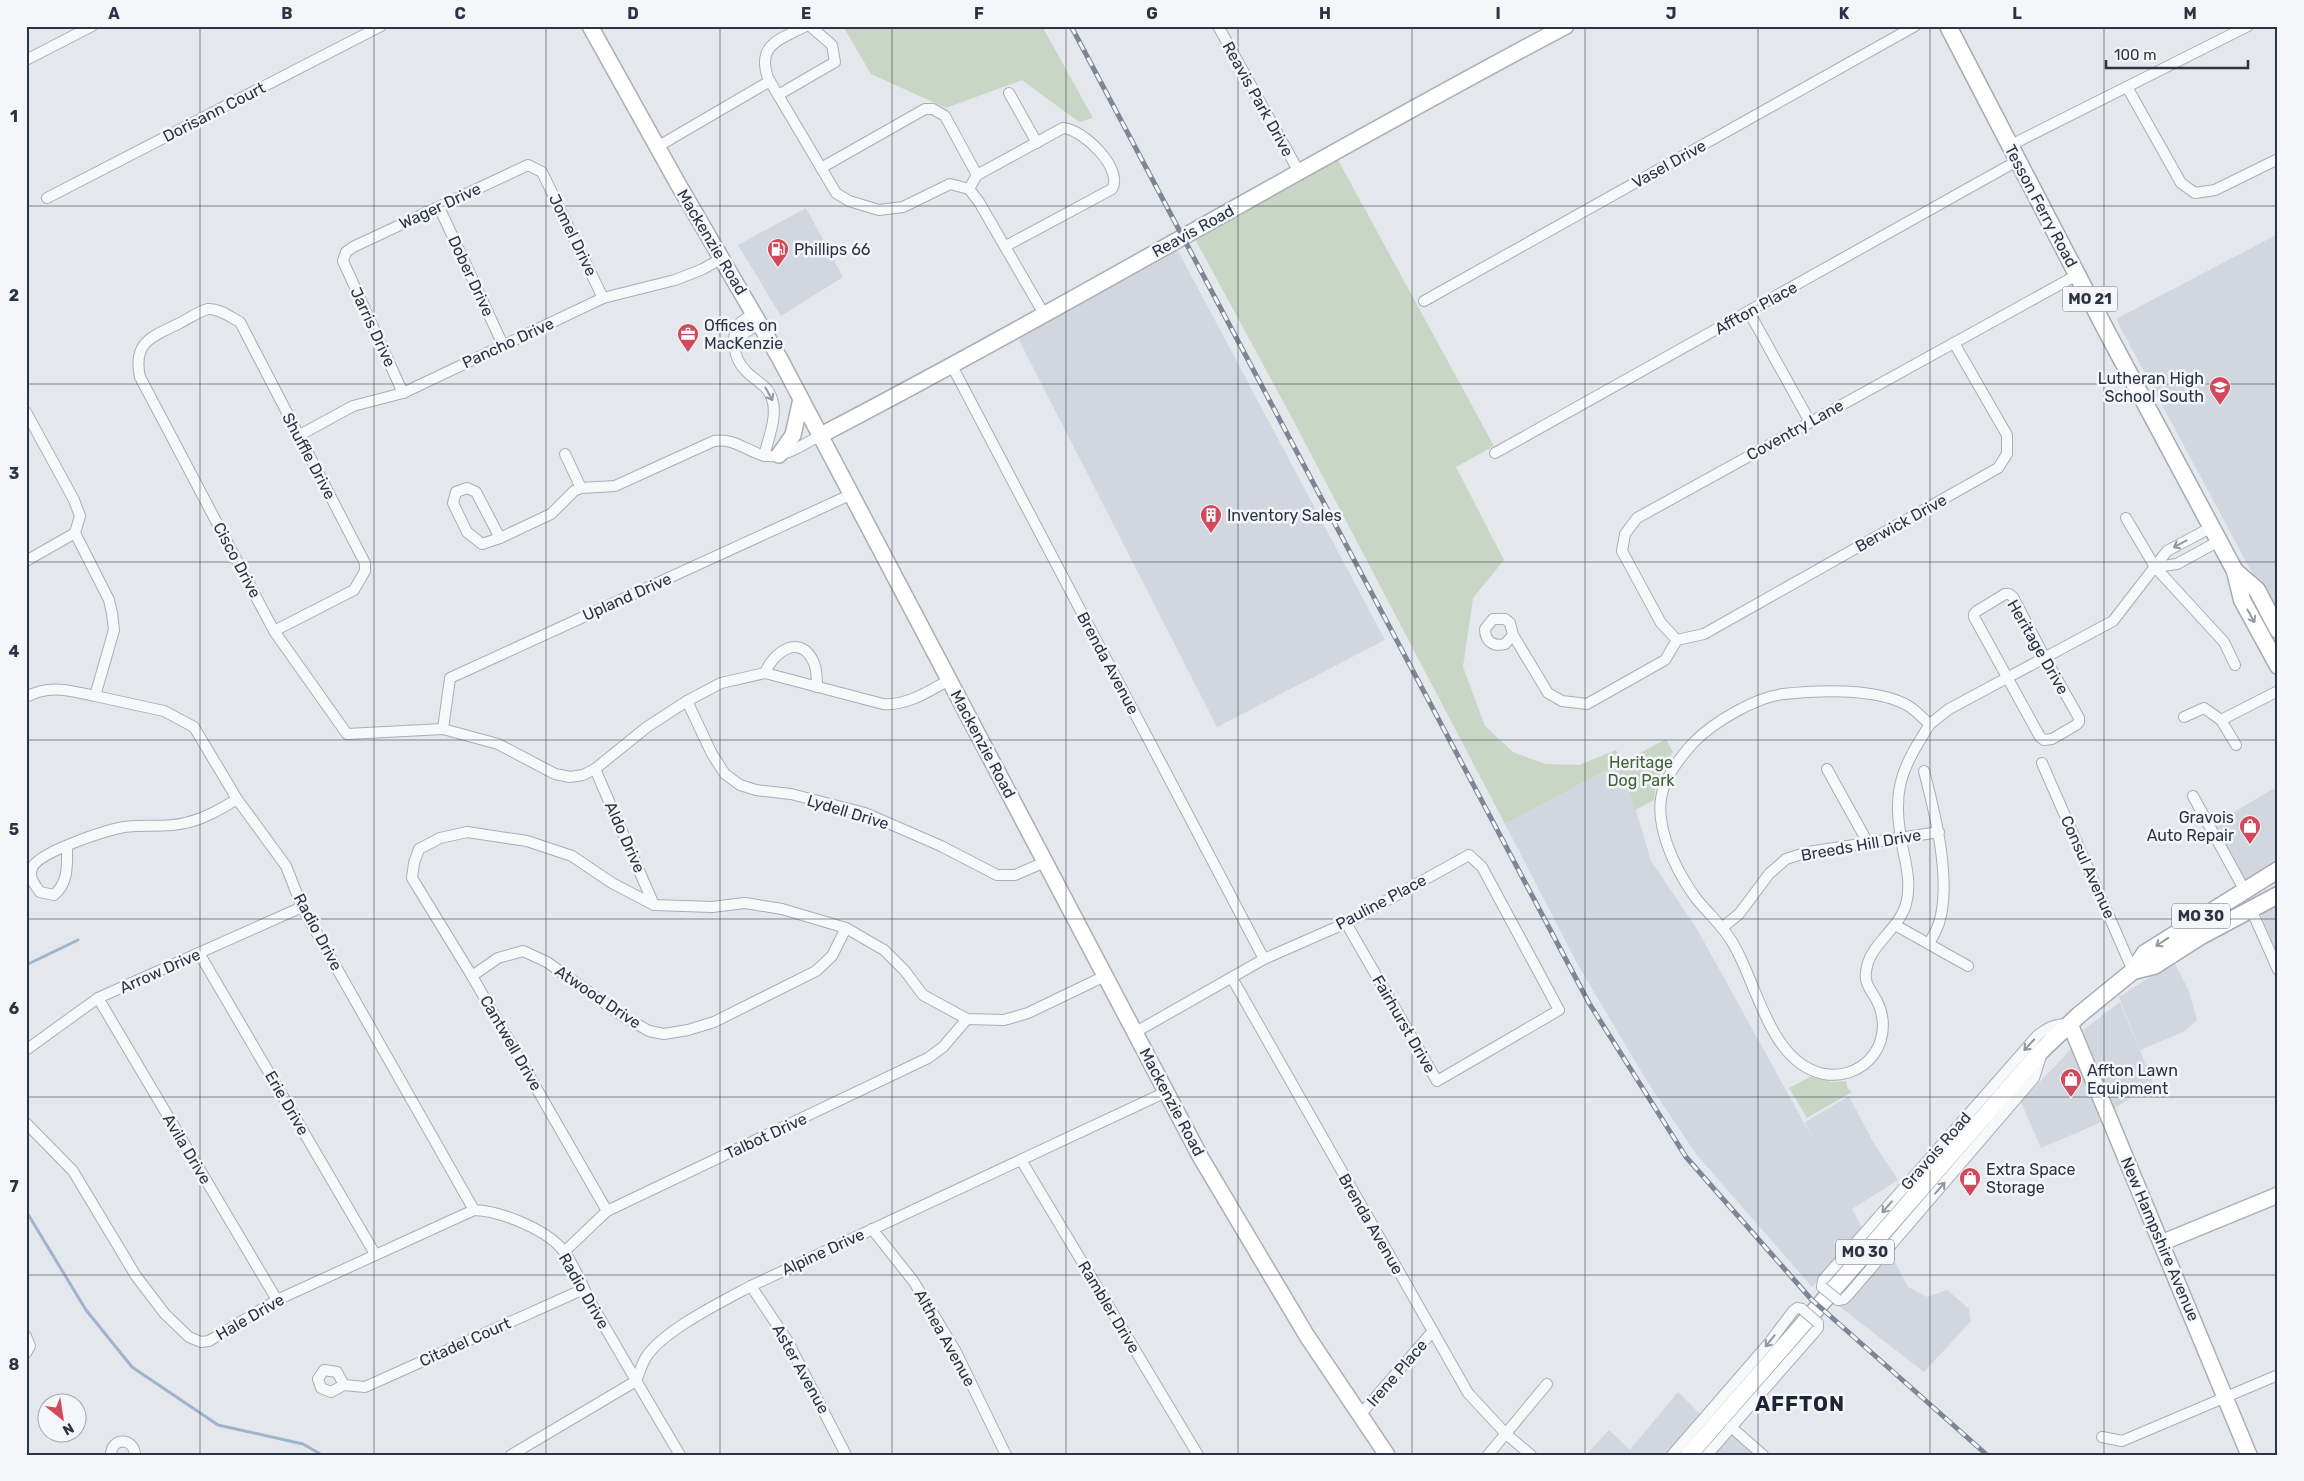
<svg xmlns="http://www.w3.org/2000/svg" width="2304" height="1481" font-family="Rubik,sans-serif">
<rect width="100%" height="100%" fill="#e4e7ec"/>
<g fill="#d2d6de">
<path d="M 806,208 L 843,277 L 781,316 L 738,245 Z"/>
<path d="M 2278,234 L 2278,601 L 2270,606 L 2116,319 Z"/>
<path d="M 1177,249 L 1385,640 L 1217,727 L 1018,338 Z"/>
<path d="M 1622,763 L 1651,861 L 1697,929 L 1813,1139 L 1805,1122 L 1849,1096 L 1873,1142 L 1898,1180 L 1852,1209 L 1862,1228 L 1812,1287 L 1696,1154 L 1645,1078 L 1578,965 L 1505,824 Z"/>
<path d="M 2278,786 L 2278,864 L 2244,883 L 2214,824 Z"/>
<path d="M 2278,900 L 2278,956 L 2262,917 L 2262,912 Z"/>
<path d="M 2174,962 L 2189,991 L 2197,1020 L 2185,1031 L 2140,1050 L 2119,997 Z"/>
<path d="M 2120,1002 L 2153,1083 L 2112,1110 L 2083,1030 Z"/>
<path d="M 2073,1047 L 2104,1121 L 2041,1148 L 2021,1102 Z"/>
<path d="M 1890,1252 L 1908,1287 L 1927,1297 L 1947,1290 L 1969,1309 L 1971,1321 L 1924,1372 L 1839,1306 Z"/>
<path d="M 1678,1392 L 1700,1414 L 1667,1455 L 1586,1455 L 1609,1430 L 1630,1450 Z"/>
<path d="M 1730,1433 L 1756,1455 L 1710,1455 Z"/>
</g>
<g fill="#c9d6c5">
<path d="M 843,26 L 1042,26 L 1093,118 L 1079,122 L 1022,80 L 946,108 L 871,74 Z"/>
<path d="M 1337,158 L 1494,446 L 1456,467 L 1504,560 L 1473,598 L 1463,667 L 1485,726 L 1513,752 L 1545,764 L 1579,765 L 1616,750 L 1622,763 L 1666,739 L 1673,752 C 1661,766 1656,781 1654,800 L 1635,810 L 1621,763 L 1505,824 L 1292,418 L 1195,239 L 1209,228 Z"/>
<path d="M 1812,1076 L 1831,1082 L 1846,1081 L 1847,1087 L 1852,1092 L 1807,1118 L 1789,1088 Z"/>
</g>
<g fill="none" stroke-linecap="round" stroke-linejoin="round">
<g stroke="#9fb4cc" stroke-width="3">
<path d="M 26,965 L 78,940"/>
<path d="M 26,1211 L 86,1310 L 132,1367 L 218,1425 L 303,1444 L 322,1455"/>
</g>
<g stroke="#a9aeb7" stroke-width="12">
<g id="street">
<path d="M 806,26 C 781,39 756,44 768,78 L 836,193 L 849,201 L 879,210 L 903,207 L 950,184 L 969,189 L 979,202 L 1044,314"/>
<path d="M 1218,26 L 1299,172"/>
<path d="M 26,60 L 92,26"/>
<path d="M 2127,87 L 2181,183 L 2195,193 L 2215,190 L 2278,159"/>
<path d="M 1009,93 L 1037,143"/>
<path d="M 778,95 L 835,62 L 832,45 L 810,26"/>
<path d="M 2009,146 L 2248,26"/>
<path d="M 657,147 L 770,81"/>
<path d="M 821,168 L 925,109 L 933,109 L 945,116 L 977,175"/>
<path d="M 969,189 L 977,175 L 1063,128 C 1083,129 1124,169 1112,189 L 1006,246"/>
<path d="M 47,198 L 381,26"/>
<path d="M 439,207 L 503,345"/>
<path d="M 1424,301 L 1915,26"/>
<path d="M 1749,312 L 1810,422"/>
<path d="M 754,313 C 750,316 745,319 741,322 C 729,335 734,360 746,371 C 755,381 768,385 772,399 C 778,416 768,439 764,456"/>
<path d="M 734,342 L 740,336 L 760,323"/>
<path d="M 952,366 L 1264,959"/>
<path d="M 403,393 L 343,261 L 346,252 L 353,247 L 528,165 L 542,172 L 603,298"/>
<path d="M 26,412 L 74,500 L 80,516 L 75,533 L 109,600 L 112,613 L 114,630 L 95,696 L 164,711 L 194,727 L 237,799 L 286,866 L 302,907 L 474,1210 C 501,1211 549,1230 565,1253 C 577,1270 585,1292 595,1310 C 623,1358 651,1407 680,1455"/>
<path d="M 298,436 L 353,406 L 403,393 L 603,298 L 675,280 L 703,269 L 722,258"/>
<path d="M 1495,453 L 2017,161"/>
<path d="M 565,454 L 581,488"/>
<path d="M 467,488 L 476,492 L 500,538 L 482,544 L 467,532 L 453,503 L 456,492 Z"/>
<path d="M 2126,518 L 2155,567 L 2224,642 L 2235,665"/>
<path d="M 500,538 L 551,514 L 574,491 L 581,488 L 615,486 L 714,441 C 739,437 752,458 774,456 C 790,454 806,443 821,435"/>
<path d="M 26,561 L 75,533"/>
<path d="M 2155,567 L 2177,564 L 2219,541"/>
<path d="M 2005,594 L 2009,594 L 2013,597 L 2045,658 L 2079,718 L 2079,722 L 2076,725 L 2052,739 L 2044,740 L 2040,737 L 1974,617 L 1974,614 L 1977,611 Z"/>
<path d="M 274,631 L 354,590 L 365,571 L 365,563 L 240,322 C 230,317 219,308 208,309 C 199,311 188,319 180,323 C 154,336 132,341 140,377 L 274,631 L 347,734 L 443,729 L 498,744 L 555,774 L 570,777 L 583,775 L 595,769 L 647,727 L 687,701 L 721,683 L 765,673 L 883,704 C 907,706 929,691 949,680"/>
<path d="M 1513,635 L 1505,644 C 1493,647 1485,641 1485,629 L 1493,619 L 1505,619 L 1510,623 L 1513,635 L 1548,693 L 1562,701 L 1587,704 L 1665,660 L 1677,640"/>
<path d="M 1677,640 L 1661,623 L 1622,551 L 1625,534 L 1637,518 L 2077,275"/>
<path d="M 1677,640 L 1704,634 L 1998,468 L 2007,454 L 2007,435 L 1954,343"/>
<path d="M 765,673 C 773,652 801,632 814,663 C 817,670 817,679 817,687"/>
<path d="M 26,697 C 51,684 69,691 95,696"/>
<path d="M 687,701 L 712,754 L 725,774 L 740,785 L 756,790 L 791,794 L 865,813 L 941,846 L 997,875 L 1015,875 L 1045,862"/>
<path d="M 2184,717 L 2204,708 L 2221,720 L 2278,691"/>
<path d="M 2221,720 L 2236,745"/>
<path d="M 1930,724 C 1898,774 1892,792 1903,850 C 1907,867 1911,887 1906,904 C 1899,930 1868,945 1866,972 C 1864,984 1872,991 1877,1001 C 1887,1021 1884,1045 1869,1060 C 1857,1072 1840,1077 1824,1074 C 1771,1063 1758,988 1735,947 C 1725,927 1708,914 1695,897 C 1675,869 1651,821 1664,787 C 1670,770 1682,755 1694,742 C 1714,722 1754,698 1783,694 C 1817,690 1873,688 1905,704 C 1914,708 1922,718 1930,724 L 1949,709 L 2113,621 L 2167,551 L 2212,527"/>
<path d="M 443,729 L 450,678 L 852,494"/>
<path d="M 2042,763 L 2133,971"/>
<path d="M 595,769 L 654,905"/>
<path d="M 1827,769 L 1868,843"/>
<path d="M 1924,771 C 1935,813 1952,881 1939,923 C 1937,930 1932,937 1929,944"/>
<path d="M 2193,796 L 2245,891"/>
<path d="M 67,846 C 67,865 69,882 54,895 L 40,892 C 35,885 28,877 32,868 C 38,852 107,830 124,827 C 145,824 165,828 185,823 C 204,819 221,809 237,799"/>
<path d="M 2251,909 L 2278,970"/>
<path d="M 1895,925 L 1968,966"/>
<path d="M 1723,927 L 1739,914 L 1769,874 L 1786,859 L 1808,852 L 1939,832"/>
<path d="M 199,953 L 375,1254"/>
<path d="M 472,976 L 498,958 L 523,951 L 547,962 L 621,1015 L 649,1031 L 664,1034 L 688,1030 L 714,1022 L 816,971 L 832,956 L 846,928"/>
<path d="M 1232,978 L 1468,1393 L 1506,1434 L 1531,1455"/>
<path d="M 98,998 L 277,1300"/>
<path d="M 1134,1033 L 1264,959 L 1346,923 L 1469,855 L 1482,867 L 1559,1010 L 1437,1081 L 1346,923"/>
<path d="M 26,1050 L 98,998 L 302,907"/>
<path d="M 26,1123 L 73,1171 L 136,1276 L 165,1314 L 189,1337 L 201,1342 L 209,1341 L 277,1300 L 474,1210"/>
<path d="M 1021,1160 L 1198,1455"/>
<path d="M 607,1211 L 472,976 L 412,878 L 414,863 L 419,849 L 440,838 L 467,832 L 527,841 L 572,856 L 612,883 L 654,905 L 712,907 L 745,903 L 782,909 L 846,928 L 884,950 L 905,971 L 923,995 L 967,1019 L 1004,1020 L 1028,1013 L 1105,976"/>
<path d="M 872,1229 L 914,1282 L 955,1350 L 1006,1455"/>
<path d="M 564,1252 L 607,1211 L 928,1058 L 943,1047 L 967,1019"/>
<path d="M 751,1286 L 787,1340 L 846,1455"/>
<path d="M 1822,1287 L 1823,1280 L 2037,1036 C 2047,1028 2056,1023 2070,1024"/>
<path d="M 1838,1300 L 1844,1299 L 1849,1294 L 2034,1078 L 2041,1056"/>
<path d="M 26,1336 L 30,1346 L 26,1353"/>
<path d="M 344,1385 L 337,1372 L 324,1370 L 318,1379 L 321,1388 L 331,1392 L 344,1385 L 365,1387 L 584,1289"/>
<path d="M 1361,1414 L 1433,1331"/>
<path d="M 1731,1427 L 1763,1455"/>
<path d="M 2102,1437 L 2122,1441 L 2278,1375"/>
<path d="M 111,1455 C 111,1437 134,1437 135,1455"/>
<path d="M 511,1455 L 636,1381 C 639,1374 641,1366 645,1359 C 660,1332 723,1301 751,1286 L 1166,1092"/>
<path d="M 1488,1455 L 1547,1384"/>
<path d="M 1672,1455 L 1769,1343 L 1793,1311 L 1797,1308 L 1802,1309"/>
<path d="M 1707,1455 L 1813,1334 L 1818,1328 L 1818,1323"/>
</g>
</g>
<g stroke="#a9aeb7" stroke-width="18">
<g id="secondary">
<path d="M 590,26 L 678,184 L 780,359 L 1201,1158 L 1307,1336 L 1387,1455"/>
<path d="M 821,435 C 1072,304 1316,158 1566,26"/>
<path d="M 779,455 L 793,435 L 801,399"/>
<path d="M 2070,1024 L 2249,1455"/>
<path d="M 2161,1243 L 2278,1195"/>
</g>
</g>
<g stroke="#a3abb8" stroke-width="19">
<g id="primary">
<path d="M 1948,26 L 2108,334 L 2235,571 L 2242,600 L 2278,666"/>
<path d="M 2235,571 L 2257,590 L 2278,630"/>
<path d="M 2133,971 L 2154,966 L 2201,936 L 2278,895"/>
<path d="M 1689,1455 L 2042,1050 L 2079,1015 L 2133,971 L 2145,953 L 2278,870"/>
</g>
</g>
<use href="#street" stroke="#f7f8fa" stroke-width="10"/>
<use href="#secondary" stroke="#fff" stroke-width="15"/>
<use href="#primary" stroke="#fff" stroke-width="16"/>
<g stroke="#7d8696" stroke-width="5">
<path id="rail" d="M 1071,26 L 1589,1003 L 1686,1157 L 1811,1299 L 1987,1455"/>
</g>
<use href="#rail" stroke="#f4f6f9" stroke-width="3" stroke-dasharray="9" stroke-linecap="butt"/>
<g stroke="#a9aeb7" stroke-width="12" stroke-linecap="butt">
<g id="street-bridge">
<path d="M 1822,1287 L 1838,1300"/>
<path d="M 1802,1309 L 1818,1323"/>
</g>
</g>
<use href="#street-bridge" stroke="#f7f8fa" stroke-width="10"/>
</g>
<defs><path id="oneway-shaft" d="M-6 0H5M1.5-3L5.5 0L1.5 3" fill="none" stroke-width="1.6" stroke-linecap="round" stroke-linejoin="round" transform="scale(1.25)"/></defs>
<g stroke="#9196a0">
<use href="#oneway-shaft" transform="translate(769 394) rotate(61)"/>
<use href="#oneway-shaft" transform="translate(2180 544) rotate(152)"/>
<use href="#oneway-shaft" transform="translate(2029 1045) rotate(133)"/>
<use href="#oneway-shaft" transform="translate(1940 1188) rotate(-49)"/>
<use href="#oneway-shaft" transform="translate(1887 1207) rotate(131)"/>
<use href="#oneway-shaft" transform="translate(1770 1341) rotate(129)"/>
</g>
<g stroke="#959aa2">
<use href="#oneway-shaft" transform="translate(2251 616) rotate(61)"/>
<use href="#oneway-shaft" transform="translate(2162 942) rotate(146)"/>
</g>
<path fill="none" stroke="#2b3445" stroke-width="1" stroke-opacity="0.55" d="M 200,26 L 200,1455M 374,26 L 374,1455M 546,26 L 546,1455M 720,26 L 720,1455M 892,26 L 892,1455M 1066,26 L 1066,1455M 1238,26 L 1238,1455M 1412,26 L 1412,1455M 1585,26 L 1585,1455M 1758,26 L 1758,1455M 1930,26 L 1930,1455M 2104,26 L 2104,1455M 26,206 L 2278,206M 26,384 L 2278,384M 26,562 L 2278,562M 26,740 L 2278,740M 26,919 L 2278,919M 26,1097 L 2278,1097M 26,1275 L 2278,1275"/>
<defs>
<g id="fuel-pin" transform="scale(1.125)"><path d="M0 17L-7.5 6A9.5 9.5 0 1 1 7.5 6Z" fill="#d1495b" stroke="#f4f6f9"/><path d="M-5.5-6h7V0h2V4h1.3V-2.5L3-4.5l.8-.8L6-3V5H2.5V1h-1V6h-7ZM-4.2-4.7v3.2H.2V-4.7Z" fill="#fff"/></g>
<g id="office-pin" transform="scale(1.125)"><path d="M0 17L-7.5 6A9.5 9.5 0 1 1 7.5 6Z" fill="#d1495b" stroke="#f4f6f9"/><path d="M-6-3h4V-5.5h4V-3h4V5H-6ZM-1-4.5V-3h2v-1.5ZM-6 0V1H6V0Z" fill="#fff"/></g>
<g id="school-pin" transform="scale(1.125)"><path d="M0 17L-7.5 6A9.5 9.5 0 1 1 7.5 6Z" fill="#d1495b" stroke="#f4f6f9"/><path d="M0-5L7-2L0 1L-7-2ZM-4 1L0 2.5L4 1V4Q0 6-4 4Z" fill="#fff"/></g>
<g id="building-pin" transform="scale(1.125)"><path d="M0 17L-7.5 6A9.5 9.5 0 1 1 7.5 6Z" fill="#d1495b" stroke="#f4f6f9"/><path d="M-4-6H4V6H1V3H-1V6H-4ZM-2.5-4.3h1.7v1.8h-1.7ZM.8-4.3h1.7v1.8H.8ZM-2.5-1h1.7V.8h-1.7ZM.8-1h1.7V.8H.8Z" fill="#fff"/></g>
<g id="shop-pin" transform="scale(1.125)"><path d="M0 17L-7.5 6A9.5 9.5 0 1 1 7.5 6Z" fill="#d1495b" stroke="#f4f6f9"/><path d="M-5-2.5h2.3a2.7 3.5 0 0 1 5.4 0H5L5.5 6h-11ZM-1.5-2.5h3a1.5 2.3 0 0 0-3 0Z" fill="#fff"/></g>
</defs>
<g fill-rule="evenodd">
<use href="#fuel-pin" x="778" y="249"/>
<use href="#office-pin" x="688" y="334"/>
<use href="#school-pin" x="2220" y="387"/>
<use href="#building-pin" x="1211" y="515"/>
<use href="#shop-pin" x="2250" y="826"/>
<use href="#shop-pin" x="2071" y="1079"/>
<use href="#shop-pin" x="1970" y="1178"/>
</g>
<g text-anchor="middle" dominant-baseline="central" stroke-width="5" stroke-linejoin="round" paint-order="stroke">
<g fill="#f4f6f9" stroke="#676e7b" stroke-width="1">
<rect x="2062.5" y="286.5" width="55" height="25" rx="4"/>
<rect x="2172" y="903.5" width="58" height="25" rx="4"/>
<rect x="1836" y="1239.5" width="58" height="25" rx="4"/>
</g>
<g font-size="15" font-weight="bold" fill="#2b3445">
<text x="2090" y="299">MO 21</text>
<text x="2201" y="916">MO 30</text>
<text x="1865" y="1252">MO 30</text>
</g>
<g font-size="16" fill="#2b3445" stroke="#f4f6f9">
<text transform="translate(1258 99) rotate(61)">Reavis Park Drive</text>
<text transform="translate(214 112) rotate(-27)">Dorisann Court</text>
<text transform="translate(1669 164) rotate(-29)">Vasel Drive</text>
<text transform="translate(440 206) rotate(-25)">Wager Drive</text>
<text transform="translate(2041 206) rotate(62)">Tesson Ferry Road</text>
<text transform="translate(1193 231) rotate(-29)">Reavis Road</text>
<text transform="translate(573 235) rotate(64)">Jomel Drive</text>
<text transform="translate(712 242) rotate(59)">Mackenzie Road</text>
<text transform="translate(471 276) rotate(65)">Dober Drive</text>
<text transform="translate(1756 308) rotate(-29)">Affton Place</text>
<text transform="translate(373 327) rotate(65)">Jarris Drive</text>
<text transform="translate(508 343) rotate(-25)">Pancho Drive</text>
<text transform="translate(1795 430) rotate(-29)">Coventry Lane</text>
<text transform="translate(309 456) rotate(62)">Shuffle Drive</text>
<text transform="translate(1901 523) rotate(-29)">Berwick Drive</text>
<text transform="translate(237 560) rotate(62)">Cisco Drive</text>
<text transform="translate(627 597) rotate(-24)">Upland Drive</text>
<text transform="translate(2038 647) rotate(60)">Heritage Drive</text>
<text transform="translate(1108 663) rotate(62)">Brenda Avenue</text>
<text transform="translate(983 744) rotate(62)">Mackenzie Road</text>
<text transform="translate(848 812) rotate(17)">Lydell Drive</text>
<text transform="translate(625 837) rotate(66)">Aldo Drive</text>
<text transform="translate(1861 845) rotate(-10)">Breeds Hill Drive</text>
<text transform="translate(2088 867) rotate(66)">Consul Avenue</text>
<text transform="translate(1381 902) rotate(-28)">Pauline Place</text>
<text transform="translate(318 932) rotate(62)">Radio Drive</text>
<text transform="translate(160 971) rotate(-24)">Arrow Drive</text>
<text transform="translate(598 997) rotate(34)">Atwood Drive</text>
<text transform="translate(1404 1024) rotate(60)">Fairhurst Drive</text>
<text transform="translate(511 1043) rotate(60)">Cantwell Drive</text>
<text transform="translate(1172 1102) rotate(62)">Mackenzie Road</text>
<text transform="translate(287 1103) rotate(60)">Erie Drive</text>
<text transform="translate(766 1136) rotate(-25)">Talbot Drive</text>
<text transform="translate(187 1149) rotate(59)">Avila Drive</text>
<text transform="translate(1936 1151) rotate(-49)">Gravois Road</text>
<text transform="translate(1371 1224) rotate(60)">Brenda Avenue</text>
<text transform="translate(2160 1239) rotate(67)">New Hampshire Avenue</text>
<text transform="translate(823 1252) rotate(-25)">Alpine Drive</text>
<text transform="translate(584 1291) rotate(60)">Radio Drive</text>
<text transform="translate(1109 1307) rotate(59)">Rambler Drive</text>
<text transform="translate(250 1317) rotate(-30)">Hale Drive</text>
<text transform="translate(945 1338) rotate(61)">Althea Avenue</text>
<text transform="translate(465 1342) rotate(-24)">Citadel Court</text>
<text transform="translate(801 1369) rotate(61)">Aster Avenue</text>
<text transform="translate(1397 1373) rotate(-49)">Irene Place</text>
</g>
<g font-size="16" fill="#2b3445" stroke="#f4f6f9" text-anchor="start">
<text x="794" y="249">Phillips 66</text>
<text x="704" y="325">Offices on<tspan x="704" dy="18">MacKenzie</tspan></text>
<text x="2204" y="378" text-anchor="end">Lutheran High<tspan x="2204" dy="18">School South</tspan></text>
<text x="1227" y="515">Inventory Sales</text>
<text x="2234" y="817" text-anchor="end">Gravois<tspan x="2234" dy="18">Auto Repair</tspan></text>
<text x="2087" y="1070">Affton Lawn<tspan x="2087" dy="18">Equipment</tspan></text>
<text x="1986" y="1169">Extra Space<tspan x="1986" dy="18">Storage</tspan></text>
</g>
<g font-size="16" fill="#3f6138" stroke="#f4f6f9">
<text x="1641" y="762">Heritage<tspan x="1641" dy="18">Dog Park</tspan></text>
</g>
<g font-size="21" font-weight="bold" letter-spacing="1" fill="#1d2536" stroke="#f4f6f9">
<text x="1800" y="1403">AFFTON</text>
</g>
</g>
<rect width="2304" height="1481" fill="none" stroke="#f4f6f9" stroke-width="55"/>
<g transform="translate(62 1418) rotate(150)"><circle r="24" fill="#f4f6f9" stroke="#a4a8b1"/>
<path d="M0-4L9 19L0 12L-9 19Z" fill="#d1495b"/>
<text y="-8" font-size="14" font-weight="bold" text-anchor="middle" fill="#2b3445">N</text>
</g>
<path d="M2106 60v8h142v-8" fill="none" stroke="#2b3445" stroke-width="2.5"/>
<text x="2114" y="60" font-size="15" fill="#2b3445" stroke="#f4f6f9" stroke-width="4" paint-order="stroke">100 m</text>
<rect x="28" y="28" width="2248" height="1426" fill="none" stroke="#2b3445" stroke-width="2"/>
<g font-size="16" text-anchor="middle" font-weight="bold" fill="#2b3445">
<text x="114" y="19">A</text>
<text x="287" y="19">B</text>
<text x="460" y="19">C</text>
<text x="633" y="19">D</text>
<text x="806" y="19">E</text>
<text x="979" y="19">F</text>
<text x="1152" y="19">G</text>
<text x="1325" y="19">H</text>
<text x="1498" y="19">I</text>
<text x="1671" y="19">J</text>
<text x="1844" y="19">K</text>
<text x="2017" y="19">L</text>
<text x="2190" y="19">M</text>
<text x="14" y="122">1</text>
<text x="14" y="301">2</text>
<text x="14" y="479">3</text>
<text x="14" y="657">4</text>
<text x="14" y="835">5</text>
<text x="14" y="1014">6</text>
<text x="14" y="1192">7</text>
<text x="14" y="1370">8</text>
</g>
</svg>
